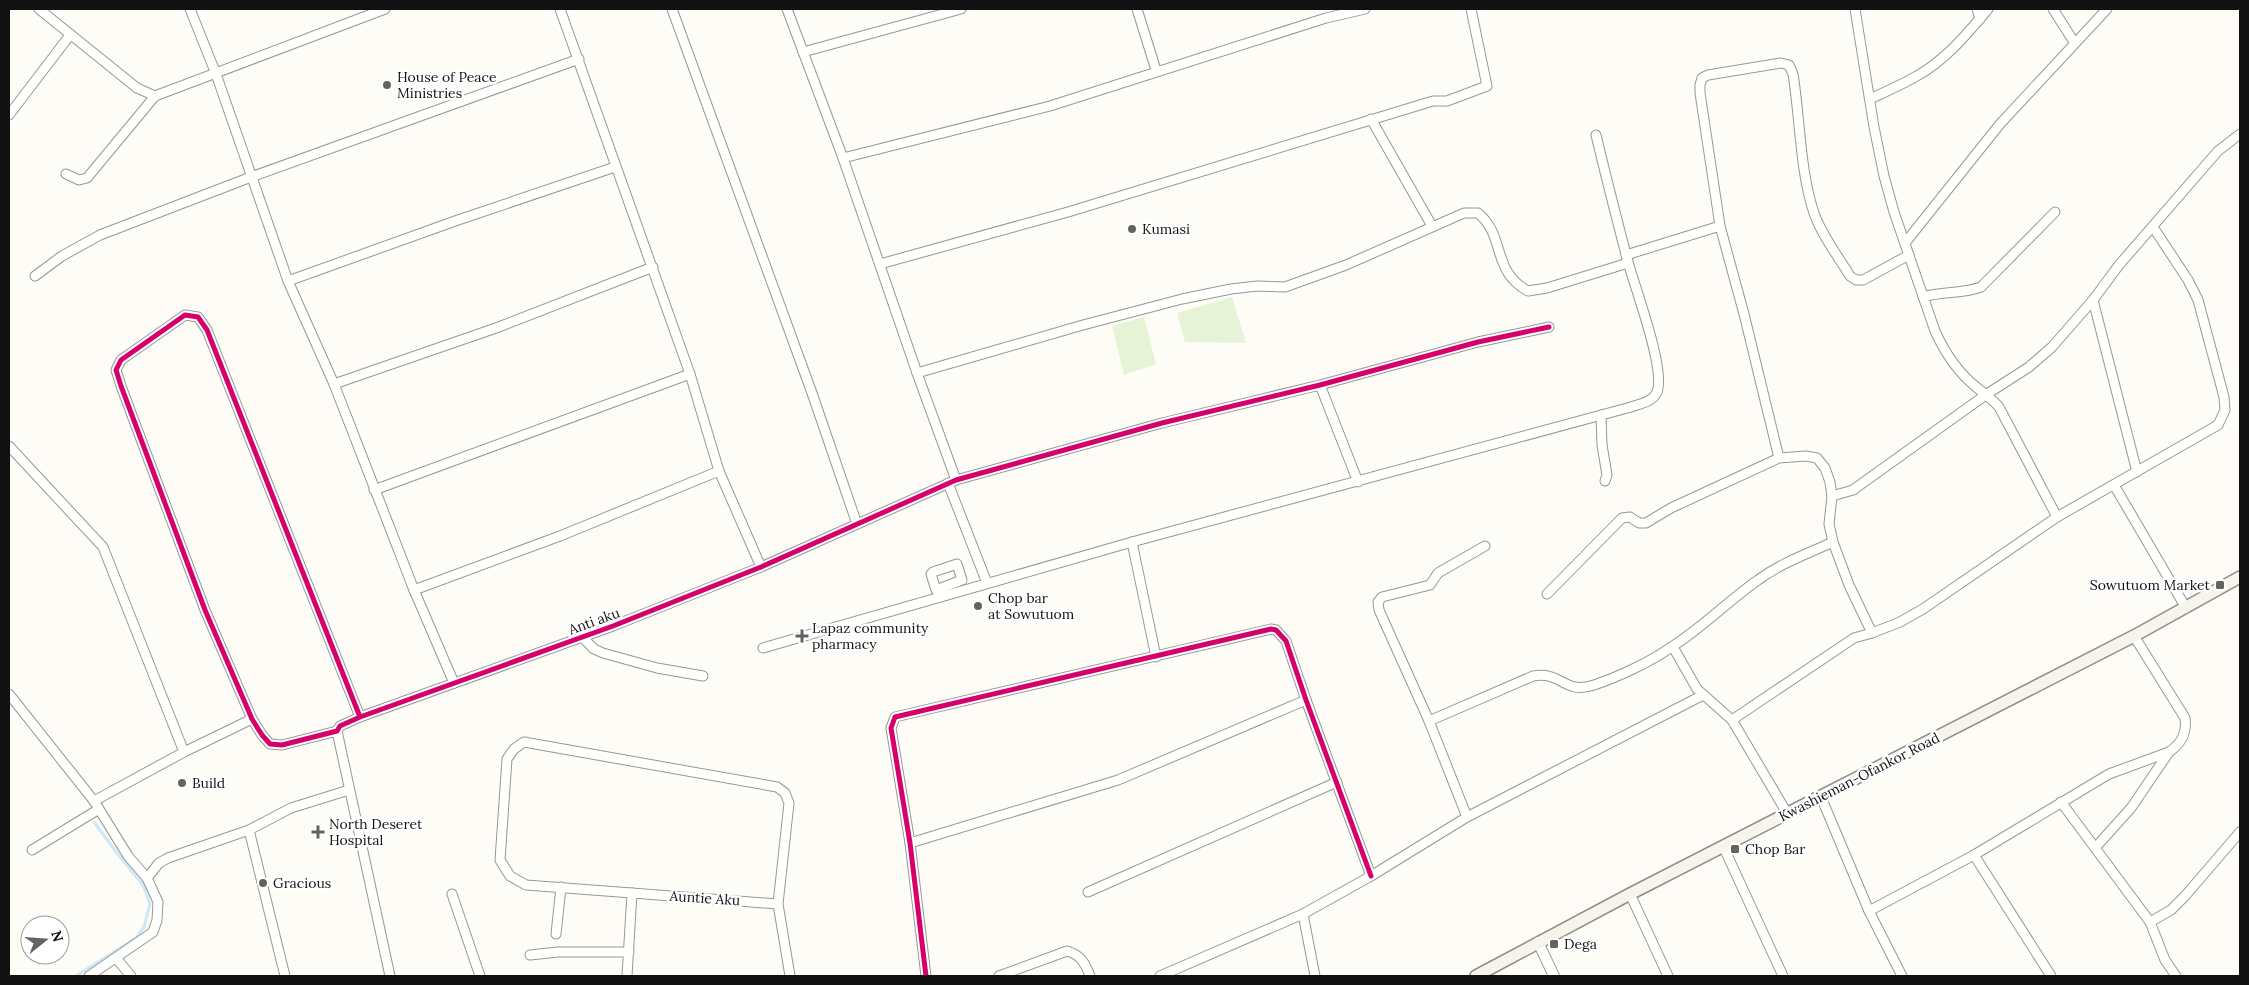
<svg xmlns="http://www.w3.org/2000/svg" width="2249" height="985" font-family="Lora,serif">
<rect width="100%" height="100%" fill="#fdfcf7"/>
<g fill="#e7f3d7">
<path d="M 1232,297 L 1246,343 L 1185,342 L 1177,313 Z"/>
<path d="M 1144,317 L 1156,364 L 1124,375 L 1112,326 Z"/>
</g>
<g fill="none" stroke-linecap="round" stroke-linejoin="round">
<path stroke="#cde8f7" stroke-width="3" d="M 76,976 L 136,938 L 144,927 L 150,904 L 143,885 L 117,853 L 94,822"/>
<g stroke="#979795" stroke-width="11">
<g id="minor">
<path d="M 39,9 L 137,88 L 155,96"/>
<path d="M 190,9 L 216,74 L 288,281 L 334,384 L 414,590 L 454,683"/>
<path d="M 560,9 L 690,374 L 719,471 L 761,567"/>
<path d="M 672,9 L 812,393 L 857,524"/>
<path d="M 787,9 L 843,158 L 917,373 L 956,480"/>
<path d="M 1137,9 L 1156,70"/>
<path d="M 1855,9 L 1874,127 L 1884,176 L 1894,212 L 1935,331 C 1944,351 1958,372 1975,386 C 1983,393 1991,398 1999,407 L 2057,517"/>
<path d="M 1977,9 L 1980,19"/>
<path d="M 2053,9 L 2074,42"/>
<path d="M 803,52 L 961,9"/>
<path d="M 1870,99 C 1885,92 1901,85 1915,77 C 1945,61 1967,34 1988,9"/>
<path d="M 9,115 L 70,35"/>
<path d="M 1371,119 L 1432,226"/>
<path d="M 843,158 L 1050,106 L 1326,18 L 1365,9"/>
<path d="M 66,174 L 79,180 L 87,178 L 155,96 L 385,9"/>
<path d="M 1905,243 L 2000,124 L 2107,9"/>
<path d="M 1626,255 L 1720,226"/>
<path d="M 880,264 L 1068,212 L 1433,101 L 1447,101 L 1487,86 L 1471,9"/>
<path d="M 35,276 L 62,256 L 100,235 L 251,177 L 579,59"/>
<path d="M 288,281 L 458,220 L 615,167"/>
<path d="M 1923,297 C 1943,291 1963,294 1981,287 L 2055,212"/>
<path d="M 2093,300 L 2137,472"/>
<path d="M 917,373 L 1083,325 L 1182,299 L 1231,289 L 1257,286 L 1285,287 L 1346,265 L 1464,213 L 1478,213 C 1506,236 1491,271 1528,291 L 1547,288 L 1628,263"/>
<path d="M 334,384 L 496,328 L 653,267"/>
<path d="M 1320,385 L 1358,482"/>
<path d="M 1601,415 L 1602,445 L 1607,475 L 1605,481"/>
<path d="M 9,446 L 103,547 L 184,752"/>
<path d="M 1779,458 L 1744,314 L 1720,226 L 1700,93 L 1700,85 L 1702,78 L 1708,75 L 1781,63 L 1789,65 L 1793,74 C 1800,117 1800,172 1814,213 C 1822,236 1838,256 1850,276 L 1856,280 L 1863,280 L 1909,255"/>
<path d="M 948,483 L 987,583"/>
<path d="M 2114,485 L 2186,608"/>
<path d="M 374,490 L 690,374"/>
<path d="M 1832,496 L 1853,490 L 1871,477 L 1987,394 L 2029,367 L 2052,347 L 2093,300 L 2119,265 L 2218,151 L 2240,134"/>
<path d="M 1132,542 L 1156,657"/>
<path d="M 931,574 L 936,590 L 962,580 L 957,564 L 933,572"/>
<path d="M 414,590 L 560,536 L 719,471"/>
<path d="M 1547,594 L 1622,518 L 1630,517 L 1639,523 L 1646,523 L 1671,508 L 1779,458 L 1806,456 L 1817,458 L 1825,468 L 1830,482 L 1832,496 L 1829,524 L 1833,542 L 1849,585 L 1872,633"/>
<path d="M 582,637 L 594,649 L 603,653 L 657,668 L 703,676"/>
<path d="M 1673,647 L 1697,689 L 1732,720 L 1787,813"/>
<path d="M 763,648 L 1132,542 L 1631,407 C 1639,404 1653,402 1657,392 C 1666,370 1635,288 1628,262 C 1617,220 1606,177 1596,135"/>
<path d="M 9,694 L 94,801 L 128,856 L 147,878 L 158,902 L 157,920 L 153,932 L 89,976"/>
<path d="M 1732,720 L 1854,638 L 1872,633 L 1900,622 L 1923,609 L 2057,517 L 2218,425 L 2225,410 L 2224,397 L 2198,300 L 2188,280 L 2153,227"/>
<path d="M 1429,721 L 1533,676 C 1563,671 1563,695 1594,685 C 1618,677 1650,662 1670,648 C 1701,629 1728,601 1758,580 C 1781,563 1807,554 1833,542"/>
<path d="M 337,731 L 340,726 L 360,717 L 613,626 L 761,567 L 956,480 L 1162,423 L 1320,385 L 1478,342 L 1549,327"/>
<path d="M 337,731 L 282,745 L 270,744 L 262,735 L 252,719 L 205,610 L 121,386 L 116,370 L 121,360 L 185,315 L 198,317 L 207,330 L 360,717"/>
<path d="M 337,731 L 390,976"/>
<path d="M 1821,797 L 1869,911 L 1902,976"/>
<path d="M 94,801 L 184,752 L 252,719"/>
<path d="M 2061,802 L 2150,922 L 2165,960 L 2176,976"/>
<path d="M 1467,817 L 1429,721 L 1379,610 L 1378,602 L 1382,597 L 1430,585 L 1438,573 L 1485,546"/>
<path d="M 249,830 L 285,976"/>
<path d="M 910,843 L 1118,780 L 1306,700"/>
<path d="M 1723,846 L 1783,976"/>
<path d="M 2095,848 L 2131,808 L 2169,752"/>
<path d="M 32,850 L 99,809"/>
<path d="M 1974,855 L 2051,976"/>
<path d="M 147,878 L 159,863 L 168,858 L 249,830 L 291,808 L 349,790"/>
<path d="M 1088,892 L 1337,782"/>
<path d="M 452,894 L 480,976"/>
<path d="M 1630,894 L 1668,976"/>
<path d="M 778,904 L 526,885 L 510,876 L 500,860 L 507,759 L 514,749 L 524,742 L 777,787 L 785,793 L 789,803 L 778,904 L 790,976"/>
<path d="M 1869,911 L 1974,855 L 2109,774 L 2169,752 C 2182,743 2187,733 2185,718 L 2134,636"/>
<path d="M 1303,914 L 1315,976"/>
<path d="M 2150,922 L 2171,910 L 2185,896 L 2240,832"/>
<path d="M 556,934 L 561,887"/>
<path d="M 530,955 L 558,952 L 629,952"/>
<path d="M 116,958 L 131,976"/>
<path d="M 627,976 L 632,893"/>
<path d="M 926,976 L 910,843 L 891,728 L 895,717 L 1271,629 L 1276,630 L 1286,641 L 1306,700 L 1371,876"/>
<path d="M 999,976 L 1067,951 C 1081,955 1085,963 1090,976"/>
<path d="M 1160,976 L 1303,914 L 1371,876 L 1467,817 L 1703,695"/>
</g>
</g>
<g stroke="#979795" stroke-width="12">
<path id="tertiary" d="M 1538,942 L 1554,976"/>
</g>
<g stroke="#8e8d8b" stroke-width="14">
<path id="secondary" d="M 1476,976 L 1630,894 L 2134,636 L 2240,577"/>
</g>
<use href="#minor" stroke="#fffffe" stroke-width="9"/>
<use href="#tertiary" stroke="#fffffe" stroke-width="10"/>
<use href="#secondary" stroke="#f6f4eb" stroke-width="11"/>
<g stroke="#fff" stroke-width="8">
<g id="cycleway">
<path d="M 360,717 L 207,330 L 198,317 L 185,315 L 121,360 L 116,370 L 121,386 L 205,610 L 252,719 L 262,735 L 270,744 L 282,745 L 337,731 L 340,726 L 360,717 L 613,626 L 761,567 L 956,480 L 1162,423 L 1320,385 L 1478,342 L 1549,327"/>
<path d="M 926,976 L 910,843 L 891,728 L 895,717 L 1271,629 L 1276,630 L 1286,641 L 1306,700 L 1371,876"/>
</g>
</g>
<use href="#cycleway" stroke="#d6006c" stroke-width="5"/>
</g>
<g fill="#646362" stroke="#fff" stroke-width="2">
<circle cx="387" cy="85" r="5"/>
<circle cx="1132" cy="229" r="5"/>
<rect x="2215" y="580" width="10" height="10" rx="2.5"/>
<circle cx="978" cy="606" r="5"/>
<path d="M799.5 628.5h5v5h5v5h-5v5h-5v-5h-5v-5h5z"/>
<circle cx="182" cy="783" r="5"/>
<path d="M315.5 824.5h5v5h5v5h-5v5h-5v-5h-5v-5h5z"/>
<rect x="1730" y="844" width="10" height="10" rx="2.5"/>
<circle cx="263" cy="883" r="5"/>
<rect x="1549" y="939" width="10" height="10" rx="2.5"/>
</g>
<g text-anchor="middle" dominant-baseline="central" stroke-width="5" stroke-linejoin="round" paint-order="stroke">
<g font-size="14" fill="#111" stroke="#fff" text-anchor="start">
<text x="397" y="77">House of Peace<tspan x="397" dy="16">Ministries</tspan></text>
<text x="1142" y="229">Kumasi</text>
<text x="2210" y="585" text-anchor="end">Sowutuom Market</text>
<text x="988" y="598">Chop bar<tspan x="988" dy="16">at Sowutuom</tspan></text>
<text x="812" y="628">Lapaz community<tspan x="812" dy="16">pharmacy</tspan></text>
<text x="192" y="783">Build</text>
<text x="329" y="824">North Deseret<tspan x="329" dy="16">Hospital</tspan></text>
<text x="1745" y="849">Chop Bar</text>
<text x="273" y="883">Gracious</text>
<text x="1564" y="944">Dega</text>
</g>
<g font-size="14" fill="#111" stroke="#fff">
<text transform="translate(594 621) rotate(-20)">Anti aku</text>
<text transform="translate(1859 777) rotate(-27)">Kwashieman-Ofankor Road</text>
<text transform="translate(705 898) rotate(4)">Auntie Aku</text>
</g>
</g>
<rect width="2249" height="985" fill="none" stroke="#111111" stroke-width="20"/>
<g transform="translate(45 940) rotate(73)"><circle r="24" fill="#ffffff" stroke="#a0a0a0"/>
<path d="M0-4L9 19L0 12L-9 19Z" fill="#646362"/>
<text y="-8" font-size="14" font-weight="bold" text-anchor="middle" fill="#111111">N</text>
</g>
</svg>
